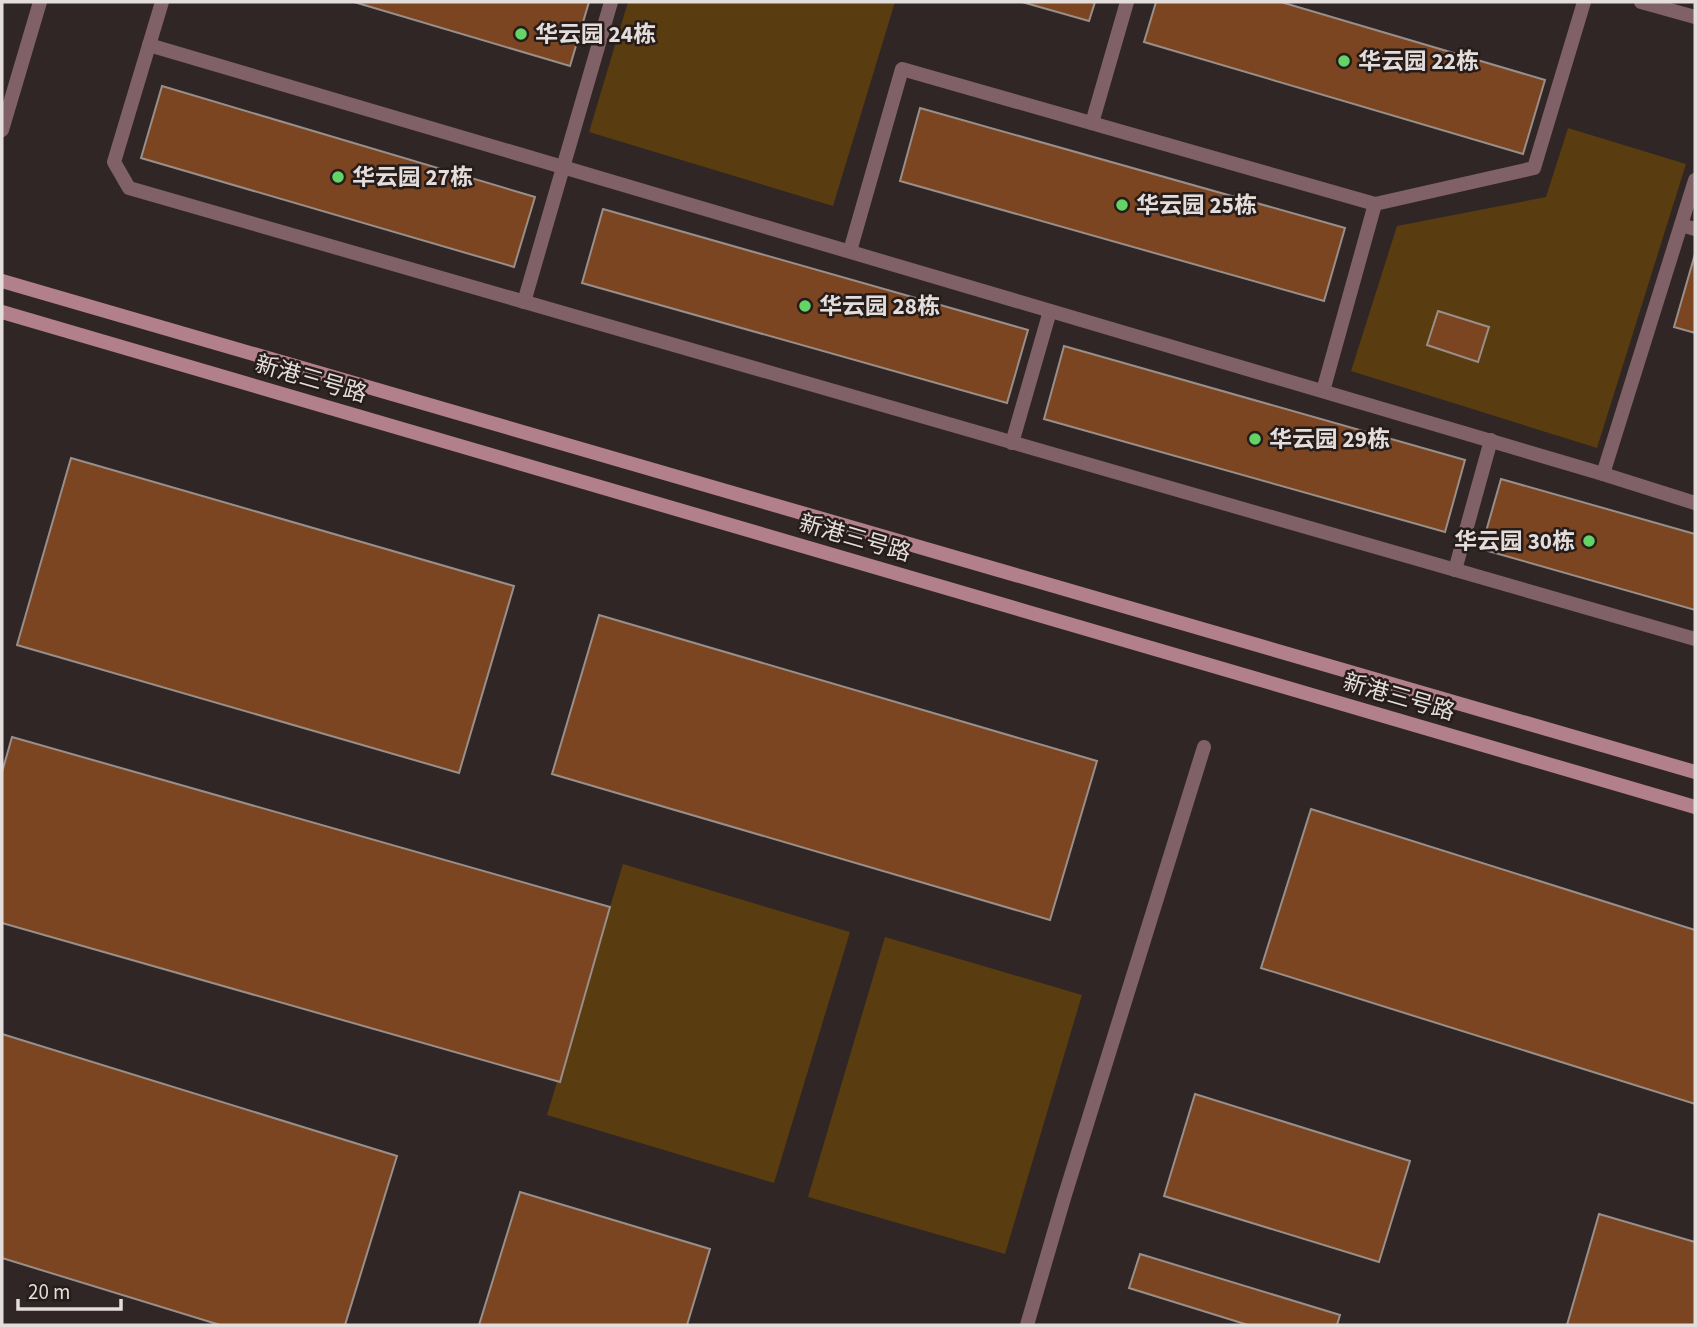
<svg xmlns="http://www.w3.org/2000/svg" width="1697" height="1327" font-family="'Source Sans 3','Noto Sans SC',sans-serif">
<rect width="100%" height="100%" fill="#302625"/>
<g fill="#593c0f">
<path d="M 628,2 L 895,2 L 833,206 L 589,132 Z"/>
<path d="M 1568,128 L 1686,164 L 1597,448 L 1351,371 L 1397,226 L 1546,197 Z"/>
<path d="M 623,864 L 850,932 L 774,1183 L 547,1115 Z"/>
<path d="M 885,937 L 1082,995 L 1005,1254 L 808,1197 Z"/>
</g>
<g fill="#7c4521" stroke="#998f8a" stroke-width="2">
<path d="M 354,2 L 589,2 L 570,66 Z"/>
<path d="M 1022,2 L 1095,2 L 1089,21 Z"/>
<path d="M 1156,2 L 1281,2 L 1545,80 L 1523,154 L 1144,42 Z"/>
<path d="M 162,86 L 535,197 L 514,267 L 141,158 Z"/>
<path d="M 920,108 L 1345,228 L 1324,301 L 900,181 Z"/>
<path d="M 603,209 L 1028,330 L 1007,403 L 582,283 Z"/>
<path d="M 1695,254 L 1695,333 L 1674,327 Z"/>
<path d="M 1438,311 L 1489,327 L 1478,362 L 1427,345 Z"/>
<path d="M 1064,346 L 1465,460 L 1445,532 L 1044,419 Z"/>
<path d="M 71,458 L 514,586 L 459,773 L 17,645 Z"/>
<path d="M 1501,479 L 1695,534 L 1695,610 L 1481,549 Z"/>
<path d="M 599,615 L 1097,761 L 1050,920 L 552,774 Z"/>
<path d="M 12,737 L 610,907 L 560,1082 L 2,923 L 2,772 Z"/>
<path d="M 1311,809 L 1695,930 L 1695,1104 L 1261,968 Z"/>
<path d="M 2,1034 L 397,1156 L 345,1325 L 220,1325 L 2,1258 Z"/>
<path d="M 1195,1094 L 1410,1161 L 1379,1262 L 1164,1196 Z"/>
<path d="M 520,1192 L 710,1249 L 687,1325 L 479,1325 Z"/>
<path d="M 1599,1214 L 1695,1242 L 1695,1325 L 1567,1325 Z"/>
<path d="M 1140,1254 L 1340,1315 L 1337,1325 L 1248,1325 L 1129,1288 Z"/>
</g>
<g fill="none" stroke-linecap="round" stroke-linejoin="round">
<g stroke="#806168" stroke-width="14">
<path d="M 162,2 L 114,162 L 129,188 L 1695,639"/>
<path d="M 1641,2 L 1695,17"/>
<path d="M 149,45 L 1603,474"/>
<path d="M 1092,123 L 1127,2"/>
<path d="M 1695,180 L 1603,474 L 1695,503"/>
<path d="M 1681,225 L 1695,229"/>
<path d="M 850,251 L 902,69 L 1375,204"/>
<path d="M 524,302 L 611,2"/>
<path d="M 1323,391 L 1375,204 L 1534,168 L 1584,2"/>
<path d="M 1012,443 L 1050,311"/>
<path d="M 1455,570 L 1491,440"/>
<path d="M 1027,1325 L 1064,1198 L 1204,747"/>
</g>
<path stroke="#806168" stroke-width="14" d="M 2,130 L 40,2"/>
<g stroke="#b1808b" stroke-width="14">
<path d="M 2,281 L 1695,772"/>
<path d="M 2,312 L 1695,807"/>
</g>
</g>
<g fill="#64d467" stroke="#261d1b" stroke-width="2.5">
<circle cx="521" cy="34" r="7"/>
<circle cx="1344" cy="61" r="7"/>
<circle cx="338" cy="177" r="7"/>
<circle cx="1122" cy="205" r="7"/>
<circle cx="805" cy="306" r="7"/>
<circle cx="1255" cy="439" r="7"/>
<circle cx="1589" cy="541" r="7"/>
</g>
<g text-anchor="middle" dominant-baseline="central" stroke-width="5" stroke-linejoin="round" paint-order="stroke">
<g font-size="23" font-weight="bold" fill="#e3dddc" stroke="#261d1b" text-anchor="start">
<text x="535" y="34">华云园 24栋</text>
<text x="1358" y="61">华云园 22栋</text>
<text x="352" y="177">华云园 27栋</text>
<text x="1136" y="205">华云园 25栋</text>
<text x="819" y="306">华云园 28栋</text>
<text x="1269" y="439">华云园 29栋</text>
<text x="1575" y="541" text-anchor="end">华云园 30栋</text>
</g>
<g font-size="23" fill="#e3dddc" stroke="#261d1b">
<text transform="translate(311 379) rotate(16)">新港三号路</text>
<text transform="translate(855 538) rotate(16)">新港三号路</text>
<text transform="translate(1399 697) rotate(16)">新港三号路</text>
</g>
</g>
<rect width="1697" height="1327" fill="none" stroke="#e3dddc" stroke-width="7"/>
<path d="M18 1299v10h103v-10" fill="none" stroke="#e3dddc" stroke-width="3.5"/>
<text x="28" y="1299" font-size="21" fill="#e3dddc" stroke="#261d1b" stroke-width="5" paint-order="stroke">20 m</text>
</svg>
